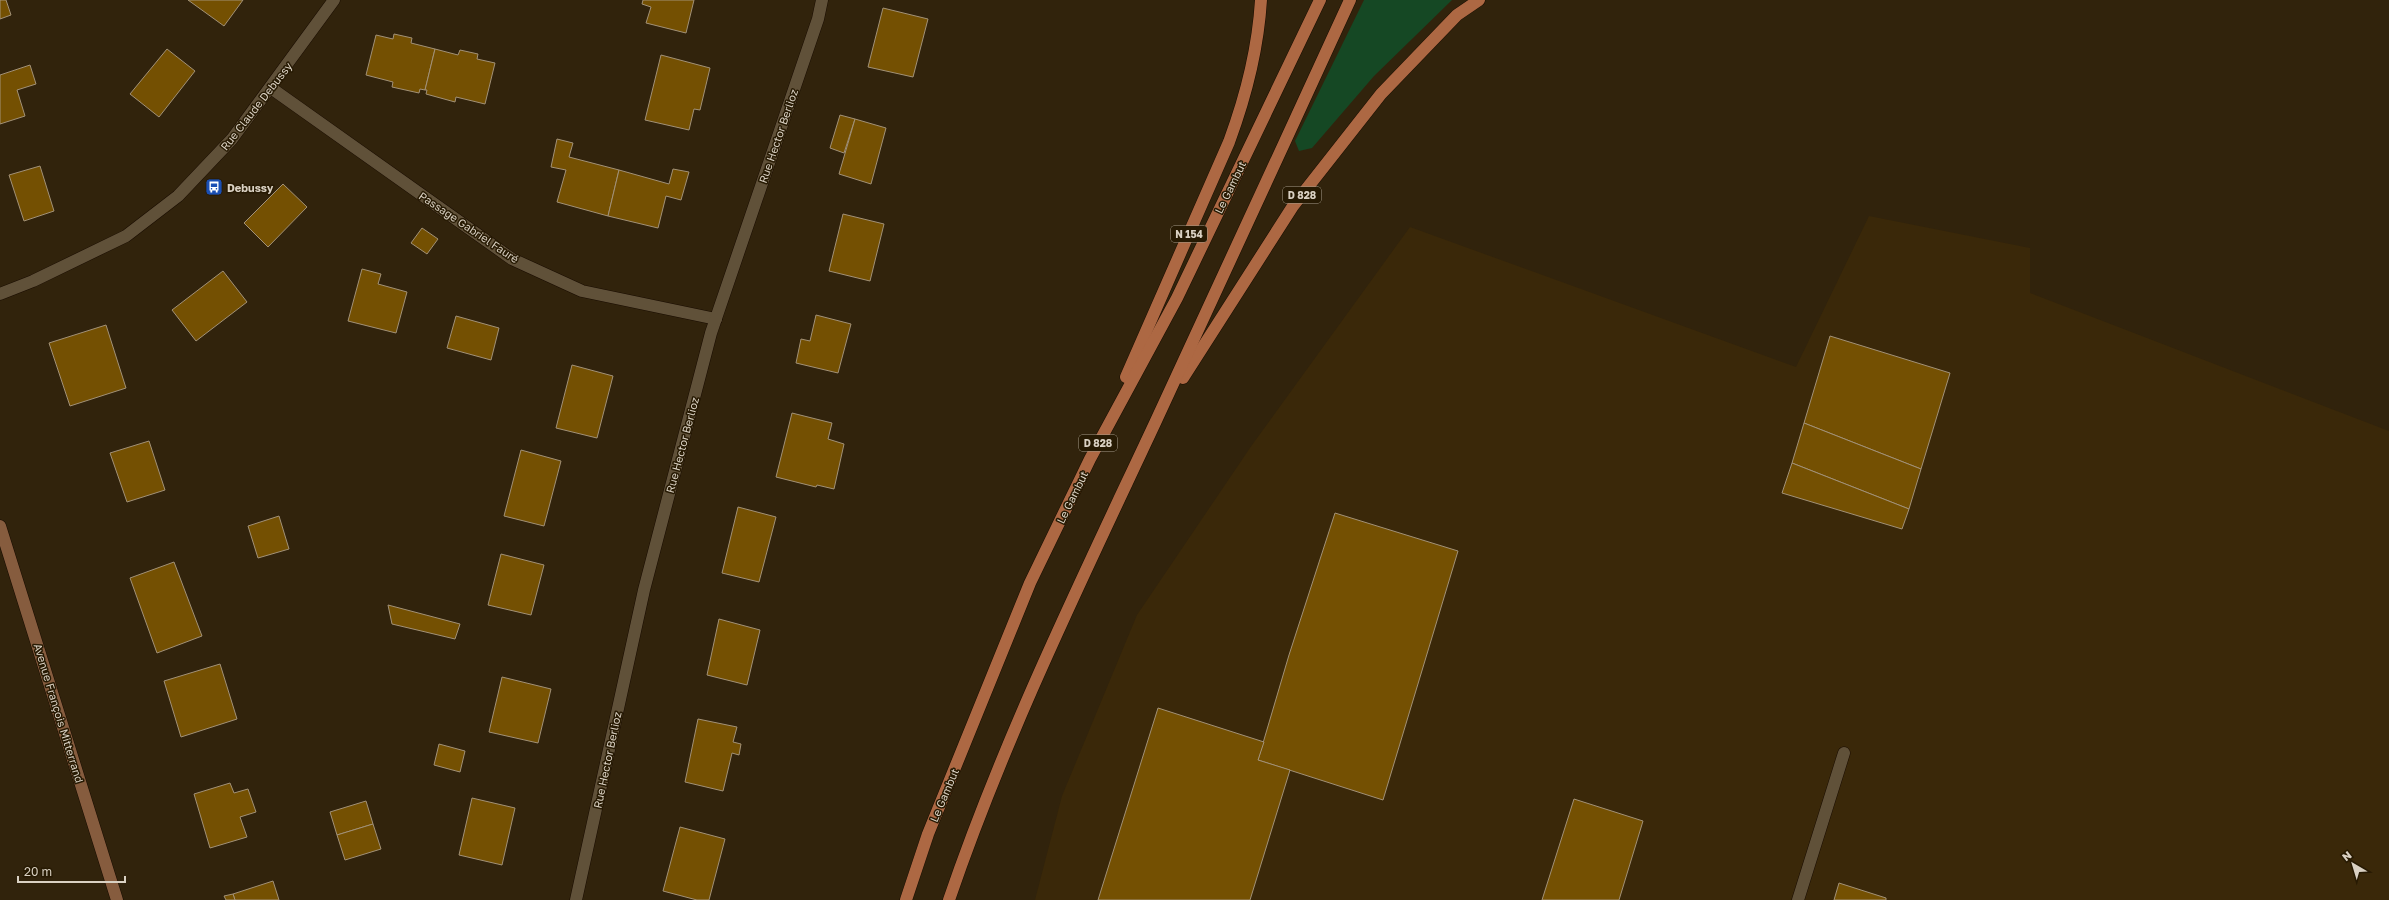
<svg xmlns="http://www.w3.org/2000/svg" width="2389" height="900" font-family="'Golos Text',sans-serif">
<rect width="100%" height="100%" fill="#31230c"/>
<path fill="#3a2809" d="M 1869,216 L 2030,248 L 2030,293 L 2389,431 L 2389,900 L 1035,900 L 1062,796 L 1137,615 L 1252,445 L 1410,227 L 1796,367 Z"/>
<path fill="#154824" d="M 1364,0 L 1452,0 L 1374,76 L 1312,148 L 1299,151 L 1295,141 Z"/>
<g fill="#745002" stroke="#a29177">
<path d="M 0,0 L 6,0 L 11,15 L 0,19 Z"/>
<path d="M 188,0 L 243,0 L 224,26 Z"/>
<path d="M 643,0 L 694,0 L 686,33 L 646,23 L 651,7 L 642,4 Z"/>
<path d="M 883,8 L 928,19 L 913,77 L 868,67 Z"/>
<path d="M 394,34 L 412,38 L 411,43 L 435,49 L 425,90 L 420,89 L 419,93 L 392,87 L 393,82 L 366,75 L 376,35 L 393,39 Z"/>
<path d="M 167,49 L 195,71 L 159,117 L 130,94 Z"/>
<path d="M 435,49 L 458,55 L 460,50 L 478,54 L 477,59 L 495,63 L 485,104 L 456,97 L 455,102 L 426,94 L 427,90 L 425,90 Z"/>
<path d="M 661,55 L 710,68 L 700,110 L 694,109 L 689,130 L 645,120 Z"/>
<path d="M 30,65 L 36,84 L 17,90 L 25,116 L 0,124 L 0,75 Z"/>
<path d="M 840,115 L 855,119 L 844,153 L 830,148 Z"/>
<path d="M 855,119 L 886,128 L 871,184 L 839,174 Z"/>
<path d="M 557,139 L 573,143 L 569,157 L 619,170 L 608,216 L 557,202 L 566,170 L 551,167 Z"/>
<path d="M 40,166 L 54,211 L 24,221 L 9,175 Z"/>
<path d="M 673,169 L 689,172 L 681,200 L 666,196 L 658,228 L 608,216 L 619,170 L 669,184 Z"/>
<path d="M 283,184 L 307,207 L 268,247 L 244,223 Z"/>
<path d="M 843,214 L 884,224 L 870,281 L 829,271 Z"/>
<path d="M 422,228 L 438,239 L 427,254 L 411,243 Z"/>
<path d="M 362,269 L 381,274 L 378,284 L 407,292 L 396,333 L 348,321 Z"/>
<path d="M 223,271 L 247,302 L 196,341 L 172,310 Z"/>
<path d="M 816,315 L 851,324 L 838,373 L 796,363 L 801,339 L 810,341 Z"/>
<path d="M 456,316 L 499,328 L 491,360 L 447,348 Z"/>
<path d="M 106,325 L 126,388 L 70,406 L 49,343 Z"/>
<path d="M 1830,336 L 1950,373 L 1921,469 L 1804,423 Z"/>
<path d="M 572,365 L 613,376 L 597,438 L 556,428 Z"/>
<path d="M 792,413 L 832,423 L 828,439 L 844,444 L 834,489 L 817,485 L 816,487 L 776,477 Z"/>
<path d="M 1804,423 L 1921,469 L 1909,509 L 1792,463 Z"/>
<path d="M 149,441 L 165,490 L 127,502 L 110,453 Z"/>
<path d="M 521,450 L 561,461 L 544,526 L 504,516 Z"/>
<path d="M 1792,463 L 1909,509 L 1902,529 L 1782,493 Z"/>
<path d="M 738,507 L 776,517 L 759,582 L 722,573 Z"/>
<path d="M 1335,513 L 1458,551 L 1383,800 L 1258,760 L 1289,655 Z"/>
<path d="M 279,516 L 289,549 L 258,558 L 248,526 Z"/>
<path d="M 501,554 L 544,565 L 531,615 L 488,605 Z"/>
<path d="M 174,562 L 202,636 L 157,653 L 130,578 Z"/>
<path d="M 388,605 L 460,624 L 455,639 L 392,624 Z"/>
<path d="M 719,619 L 760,630 L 747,685 L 707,675 Z"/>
<path d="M 220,664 L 237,719 L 181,737 L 164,681 Z"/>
<path d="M 502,677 L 551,689 L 538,743 L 489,732 Z"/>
<path d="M 1158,708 L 1264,742 L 1258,760 L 1290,770 L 1250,900 L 1098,900 Z"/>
<path d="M 698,719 L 737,727 L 733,742 L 741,744 L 739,755 L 732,753 L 723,791 L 685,782 Z"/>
<path d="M 439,744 L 465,751 L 460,772 L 434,765 Z"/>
<path d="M 230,783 L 234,793 L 248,789 L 256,812 L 240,817 L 247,837 L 210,848 L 194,794 Z"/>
<path d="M 472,798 L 515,808 L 502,865 L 459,855 Z"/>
<path d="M 1574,799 L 1643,821 L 1619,900 L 1542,900 Z"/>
<path d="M 366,801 L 373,824 L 337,835 L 330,812 Z"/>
<path d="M 373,824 L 381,849 L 345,860 L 337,835 Z"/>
<path d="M 680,827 L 725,839 L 709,900 L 697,900 L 663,891 Z"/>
<path d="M 273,881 L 279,900 L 235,900 L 233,894 Z"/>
<path d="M 1839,883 L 1886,898 L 1886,900 L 1834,900 Z"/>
<path d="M 233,894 L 235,900 L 226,900 L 224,896 Z"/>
</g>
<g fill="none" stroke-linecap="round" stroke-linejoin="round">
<g stroke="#190c00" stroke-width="13">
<path id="lane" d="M 1798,900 L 1844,753"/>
</g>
<g stroke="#190c00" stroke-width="13">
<g id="street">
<path d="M 271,88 L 512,259 L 582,291 L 716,319"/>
<path d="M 0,294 L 33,281 L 126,236 L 178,196 L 232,139 L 334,0"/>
<path d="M 576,900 L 644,590 L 711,333 L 818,19 L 822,0"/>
</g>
</g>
<g stroke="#190c00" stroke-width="13">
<path id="secondary" d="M 0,526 L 117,900"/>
</g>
<g stroke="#190c00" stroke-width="13">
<g id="primary">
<path d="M 1126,377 L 1229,142 C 1246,96 1258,50 1261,0"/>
<path d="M 1183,378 L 1293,206 L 1381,94 L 1457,15 L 1479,0"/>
<path d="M 906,900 L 928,834 L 1030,583 L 1090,459 L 1177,298 L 1320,0"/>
<path d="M 949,900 C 1005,736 1082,579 1155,423 C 1221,282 1285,141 1350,0"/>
</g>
</g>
<use href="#lane" stroke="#605139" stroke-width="12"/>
<use href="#street" stroke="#605139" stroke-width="12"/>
<use href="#secondary" stroke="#865c3e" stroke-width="12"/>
<use href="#primary" stroke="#ad6843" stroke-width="12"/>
</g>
<defs>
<g id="bus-square" transform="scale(0.9)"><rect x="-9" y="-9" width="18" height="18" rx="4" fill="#1a4fb4" stroke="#271a03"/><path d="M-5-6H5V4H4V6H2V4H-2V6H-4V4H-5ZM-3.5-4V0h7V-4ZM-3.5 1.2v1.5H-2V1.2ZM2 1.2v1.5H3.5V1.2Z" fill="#fff"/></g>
</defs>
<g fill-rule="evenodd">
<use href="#bus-square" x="214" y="187"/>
</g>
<g text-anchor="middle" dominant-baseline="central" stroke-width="3" stroke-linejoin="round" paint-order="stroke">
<g fill="#271a03" stroke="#a49a89" stroke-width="1">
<rect x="1283" y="187" width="38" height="16" rx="3"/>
<rect x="1171" y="226" width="36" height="16" rx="3"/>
<rect x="1079" y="435" width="38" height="16" rx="3"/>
</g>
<g font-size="10" font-weight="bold" fill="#dad1c3">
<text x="1302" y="195">D 828</text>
<text x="1189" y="234">N 154</text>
<text x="1098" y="443">D 828</text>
</g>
<g font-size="11" fill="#dad1c3" stroke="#271a03">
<text transform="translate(256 106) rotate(-52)">Rue Claude Debussy</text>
<text transform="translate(778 136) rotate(-71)">Rue Hector Berlioz</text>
<text transform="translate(1230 187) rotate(-64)">Le Gambut</text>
<text transform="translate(469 227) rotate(34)">Passage Gabriel Fauré</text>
<text transform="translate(682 445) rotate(-75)">Rue Hector Berlioz</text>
<text transform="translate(1072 497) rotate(-64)">Le Gambut</text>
<text transform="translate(59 713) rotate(73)">Avenue François Mitterrand</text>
<text transform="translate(607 760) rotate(-78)">Rue Hector Berlioz</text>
<text transform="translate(944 795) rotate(-67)">Le Gambut</text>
</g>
<g font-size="11" font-weight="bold" fill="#dad1c3" stroke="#271a03" text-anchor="start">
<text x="227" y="187">Debussy</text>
</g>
</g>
<g transform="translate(2353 864) rotate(322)" stroke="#271a03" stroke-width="3" paint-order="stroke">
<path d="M0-3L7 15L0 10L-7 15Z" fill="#dad1c3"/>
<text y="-6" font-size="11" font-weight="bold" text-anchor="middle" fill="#dad1c3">N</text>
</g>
<path d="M18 876v6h107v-6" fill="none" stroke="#dad1c3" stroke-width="2"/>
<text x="24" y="876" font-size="12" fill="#dad1c3" stroke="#271a03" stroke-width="3" paint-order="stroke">20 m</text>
</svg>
